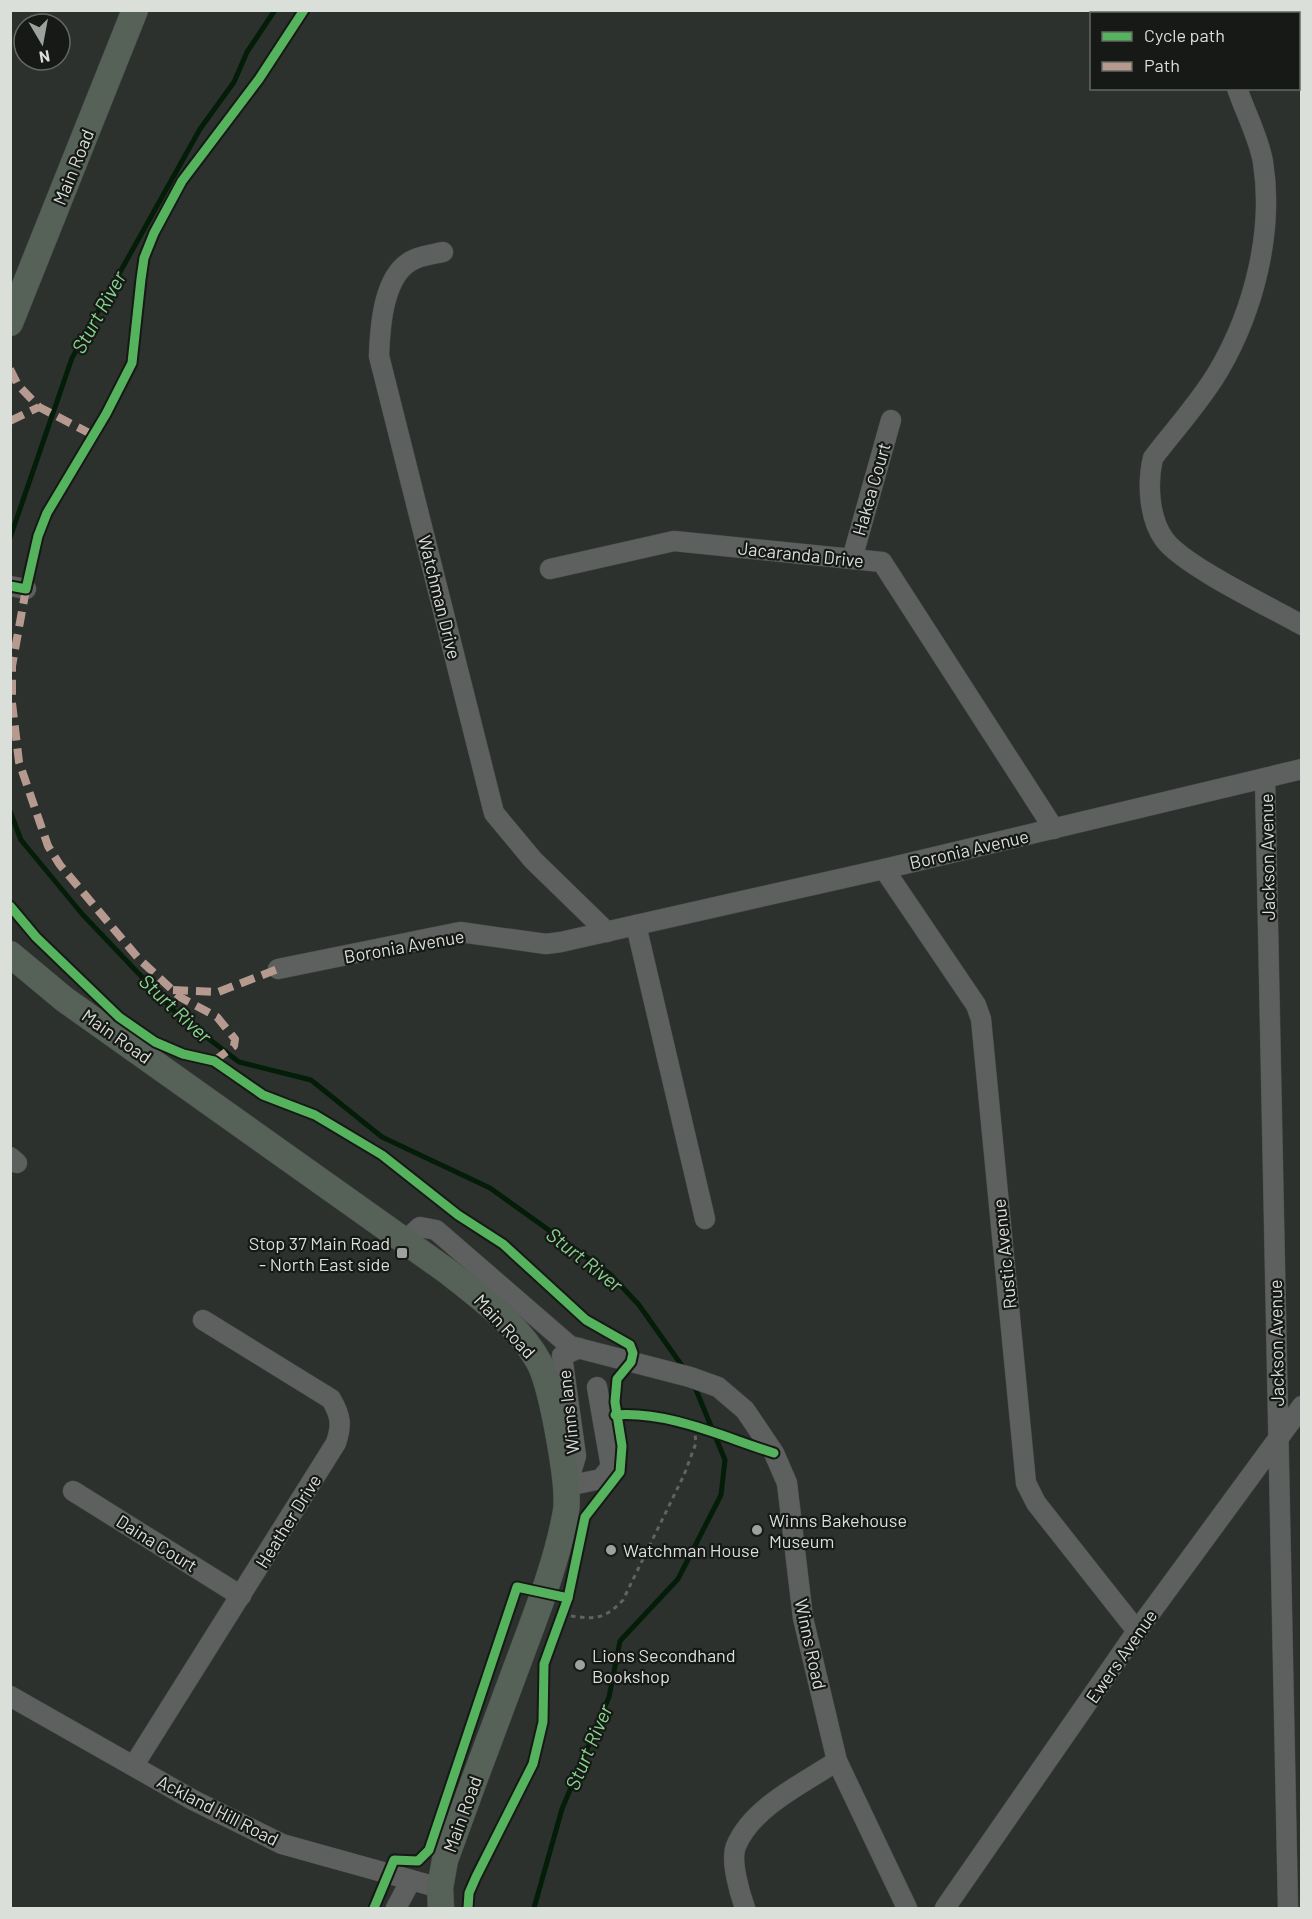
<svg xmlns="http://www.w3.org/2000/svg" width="1312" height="1919" font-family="Barlow,sans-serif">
<rect width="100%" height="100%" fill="#2c312d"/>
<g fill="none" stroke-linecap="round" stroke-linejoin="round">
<g stroke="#041d08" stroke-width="5">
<path d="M 10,538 L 72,358 L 200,129 L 234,82 L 247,52 L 275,10"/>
<path d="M 10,811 L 21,840 L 83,915 L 179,1016 L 239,1062 L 311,1080 L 382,1137 L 490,1188 L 610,1274 L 639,1305 L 685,1370"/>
<path d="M 534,1908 L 562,1809 L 609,1697 L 620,1641 L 678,1579 L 721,1495 L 725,1460 L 694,1385"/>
</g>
<g stroke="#494c49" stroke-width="21">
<g id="minor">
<path d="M 1203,14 L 1204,10"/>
<path d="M 1231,14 L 1232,10"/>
<path d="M 1237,88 C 1245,112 1259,138 1263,162 C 1274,231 1254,310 1219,370 C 1201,401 1175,429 1153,458 C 1147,483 1149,518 1164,539 C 1182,565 1270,607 1302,625"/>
<path d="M 443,252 C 434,254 424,255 415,259 C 383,272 380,327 379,356 L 494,813 L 533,860 L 607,932"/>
<path d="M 852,559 L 891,420"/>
<path d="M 550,569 L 674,541 L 882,562 L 1054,829"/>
<path d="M 10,586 L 26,589"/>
<path d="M 1265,778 L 1288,1908"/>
<path d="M 884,869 L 976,1005 L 981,1019 L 1026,1483 L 1036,1503 L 1137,1631"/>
<path d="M 636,925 L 705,1219"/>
<path d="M 278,969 L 460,932 L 546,944 L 561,942 L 884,869 L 1302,769"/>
<path d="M 10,1157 L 17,1163"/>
<path d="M 406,1240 L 420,1227 L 436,1230 L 570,1346 L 690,1377 L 718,1387 L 745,1410 L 774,1453 L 787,1483 L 803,1618 L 837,1761 L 907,1908"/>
<path d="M 579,1348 L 562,1356 L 576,1456 L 567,1486 L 601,1479 L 611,1467 L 597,1387"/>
<path d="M 73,1491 L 241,1596"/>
<path d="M 10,1696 L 193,1800 L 282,1844 L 440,1888"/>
<path d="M 134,1765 L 336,1443 C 342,1425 341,1416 331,1399 L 203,1320"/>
<path d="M 396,1908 L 411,1880"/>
<path d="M 745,1908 C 740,1894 730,1861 736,1846 C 752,1807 804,1783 837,1761"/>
<path d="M 945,1908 L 1137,1631 L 1302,1406"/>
</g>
</g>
<g stroke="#494c49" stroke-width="27">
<g id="major">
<path d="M 10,323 L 135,10"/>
<path d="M 10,954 L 64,999 L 447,1271 C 480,1297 520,1326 540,1364 C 552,1389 570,1485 566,1511 C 557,1563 536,1614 518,1663 C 493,1729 469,1794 445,1860 L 440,1888 L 441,1908"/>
</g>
</g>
<g stroke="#606360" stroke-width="3" stroke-dasharray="4.5 4.5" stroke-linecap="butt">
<path d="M 562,1615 C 590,1618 602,1623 623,1600 L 684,1475 L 696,1443 L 694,1426"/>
<path d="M 482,1695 L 517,1587 L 525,1589"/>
<path d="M 418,1861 L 425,1854"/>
</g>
<use href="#minor" stroke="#5d605e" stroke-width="20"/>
<use href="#major" stroke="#566158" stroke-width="26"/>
<g stroke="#b69a8f" stroke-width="8" stroke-dasharray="15 8" stroke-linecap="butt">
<path d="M 10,369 L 18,385 L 39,407 L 93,435"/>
<path d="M 10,421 L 39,407"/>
<path d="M 26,589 L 12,666 L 12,703 L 19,762 L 48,846 L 60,865 L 139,959 L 180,997 L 217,1017 L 235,1039 L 234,1046 L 214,1061"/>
<path d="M 173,990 L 218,992 L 278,969"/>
</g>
<g stroke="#161916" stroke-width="13">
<g id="cycleway">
<path d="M 10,586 L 26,589 L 38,536 L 47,513 L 106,414 L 132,363 L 141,279 L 144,258 L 154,233 L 182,181 L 259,79 L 304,10"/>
<path d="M 10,906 L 36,937 L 119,1017 L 155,1042 L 183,1054 L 214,1061 L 263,1095 L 315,1115 L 382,1155 L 458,1215 L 503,1244 L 586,1320 L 630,1345 L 633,1353 L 631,1362 L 617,1379 L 615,1402 L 622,1446 L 620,1472 L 585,1517 L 568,1598 L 544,1664 L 543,1722 L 533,1764 L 476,1877 L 469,1893 L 468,1908"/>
<path d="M 615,1415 C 669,1411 723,1437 774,1453"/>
<path d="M 374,1908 L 394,1860 L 418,1861 L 429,1850 L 517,1587 L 568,1598"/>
</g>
</g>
<use href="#cycleway" stroke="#56b35d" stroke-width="9"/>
</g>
<g fill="#9da29d" stroke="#161916" stroke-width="2">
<rect x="396" y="1247" width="12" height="12" rx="3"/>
<circle cx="757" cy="1530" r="6"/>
<circle cx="611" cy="1550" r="6"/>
<circle cx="580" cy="1665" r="6"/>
</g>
<g text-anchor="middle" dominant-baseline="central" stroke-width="4.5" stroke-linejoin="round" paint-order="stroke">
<g font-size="18" fill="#dadfda" stroke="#161916">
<text transform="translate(73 167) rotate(-68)">Main Road</text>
<text transform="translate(871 489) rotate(-74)">Hakea Court</text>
<text transform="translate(801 554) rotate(6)">Jacaranda Drive</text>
<text transform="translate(440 597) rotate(76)">Watchman Drive</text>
<text transform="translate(969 849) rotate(-13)">Boronia Avenue</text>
<text transform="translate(1267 857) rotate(-91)">Jackson Avenue</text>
<text transform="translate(404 946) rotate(-10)">Boronia Avenue</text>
<text transform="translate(117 1036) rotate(35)">Main Road</text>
<text transform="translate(1004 1254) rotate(-96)">Rustic Avenue</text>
<text transform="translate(505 1326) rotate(47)">Main Road</text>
<text transform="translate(1276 1343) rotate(-91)">Jackson Avenue</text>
<text transform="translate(568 1412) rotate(-96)">Winns lane</text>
<text transform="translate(288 1521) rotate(-58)">Heather Drive</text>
<text transform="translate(157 1543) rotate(32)">Daina Court</text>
<text transform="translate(811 1644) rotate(78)">Winns Road</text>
<text transform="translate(1121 1656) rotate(-55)">Ewers Avenue</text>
<text transform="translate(218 1810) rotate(27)">Ackland Hill Road</text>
<text transform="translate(462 1814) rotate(-70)">Main Road</text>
</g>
<g font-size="18" fill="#dadfda" stroke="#161916" text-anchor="start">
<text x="390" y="1243" text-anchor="end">Stop 37 Main Road<tspan x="390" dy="21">- North East side</tspan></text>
<text x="769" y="1520">Winns Bakehouse<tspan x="769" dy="21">Museum</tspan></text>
<text x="623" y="1550">Watchman House</text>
<text x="592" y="1655">Lions Secondhand<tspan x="592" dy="21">Bookshop</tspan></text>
</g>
<g font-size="20" font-style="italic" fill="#86d58d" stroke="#161916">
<text transform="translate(98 312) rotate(-61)">Sturt River</text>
<text transform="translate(176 1008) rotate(43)">Sturt River</text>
<text transform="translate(585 1259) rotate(38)">Sturt River</text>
<text transform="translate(588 1747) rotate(-67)">Sturt River</text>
</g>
</g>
<rect width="1312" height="1919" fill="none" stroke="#dadfda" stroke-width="24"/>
<rect x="1090" y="12" width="210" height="78" fill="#161916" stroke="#646864" stroke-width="1.5"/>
<rect x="1102" y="32" width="30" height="9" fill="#56b35d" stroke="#646864" stroke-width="1.5"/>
<text x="1144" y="42" font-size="18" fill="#dadfda">Cycle path</text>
<rect x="1102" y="62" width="30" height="9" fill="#b69a8f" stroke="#646864" stroke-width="1.5"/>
<text x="1144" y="72" font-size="18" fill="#dadfda">Path</text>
<g transform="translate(42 42) rotate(170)"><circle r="28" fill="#161916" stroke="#646864" stroke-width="1.5"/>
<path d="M0-4.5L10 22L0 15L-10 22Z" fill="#9da29d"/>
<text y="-9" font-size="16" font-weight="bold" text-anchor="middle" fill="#dadfda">N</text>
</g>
</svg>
